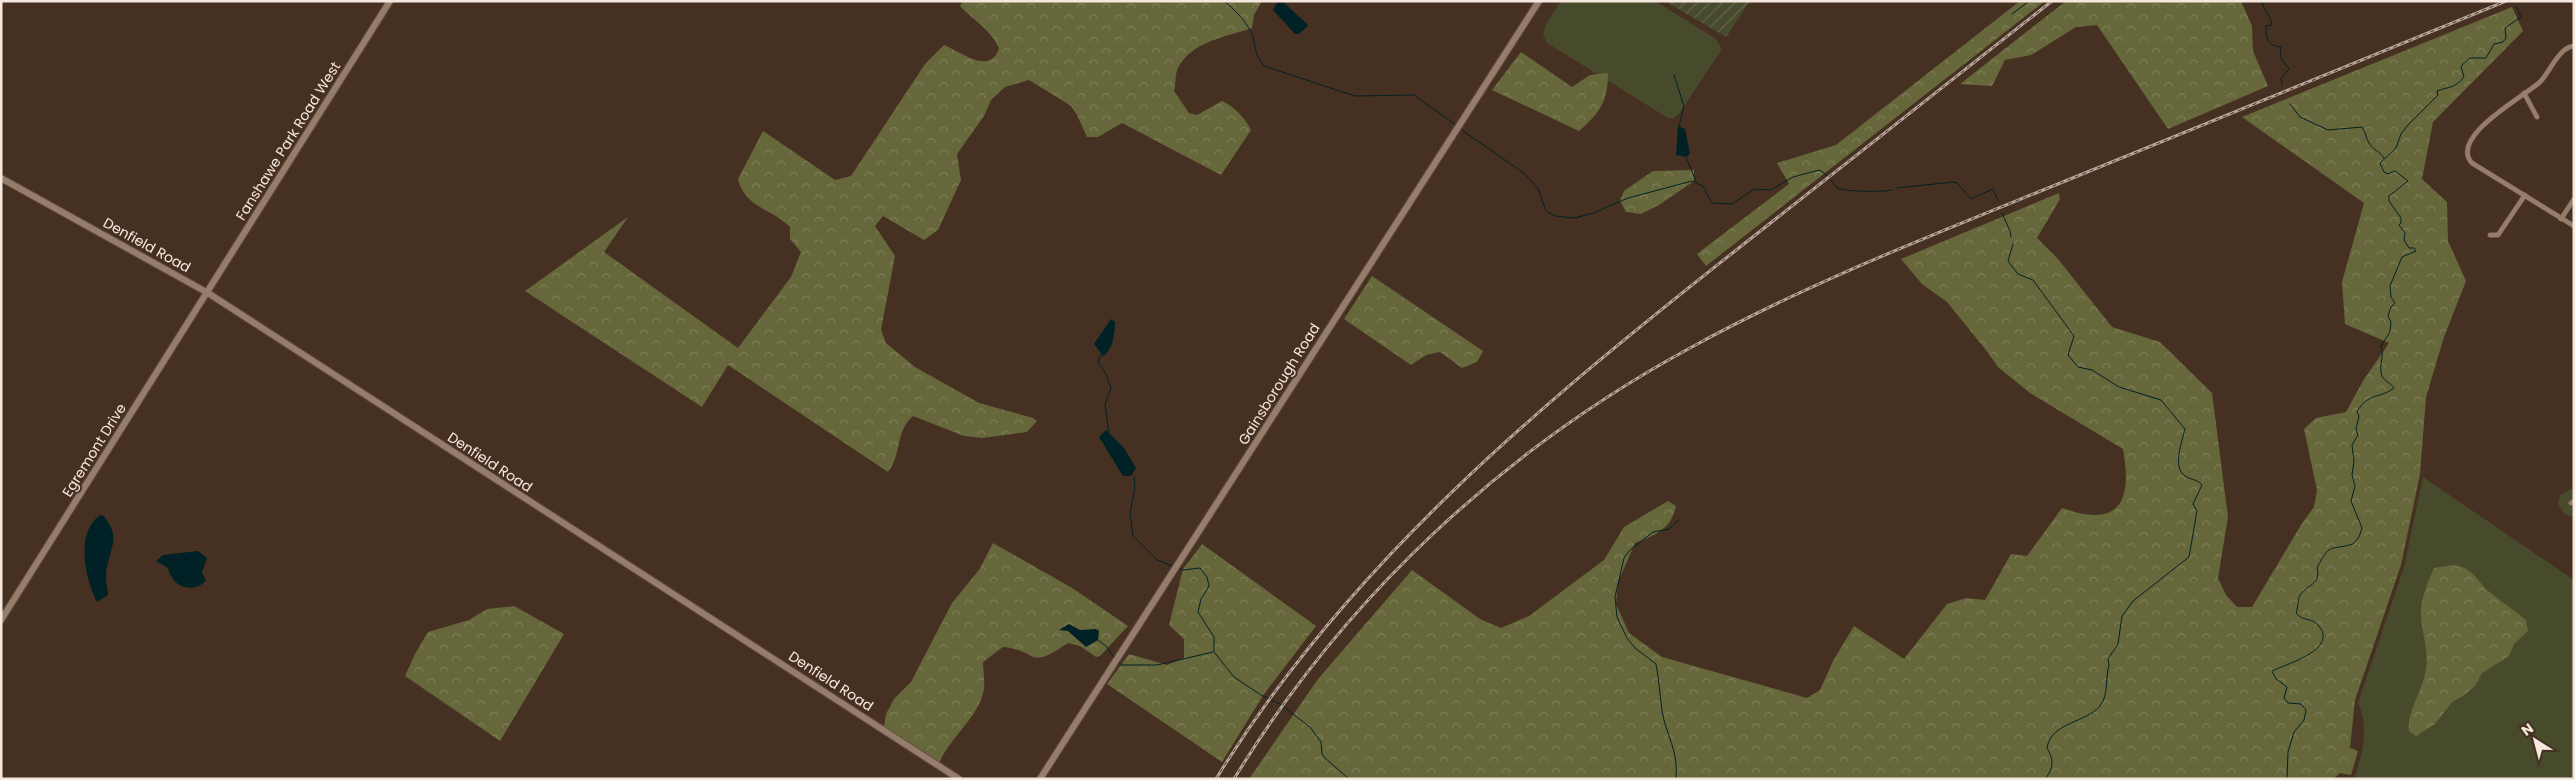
<svg xmlns="http://www.w3.org/2000/svg" width="2575" height="780" font-family="Poppins,sans-serif">
<defs>
<pattern id="forest-crowns" width="20" height="18" patternUnits="userSpaceOnUse" patternTransform="scale(1.25)"><rect width="20" height="18" fill="#66683b"/><path d="M2 6a3 3 0 1 1 6 0M12 15a3 3 0 1 1 6 0" fill="none" stroke="#7d7e57"/></pattern>
<pattern id="garden-furrows" width="10" height="10" patternUnits="userSpaceOnUse" patternTransform="scale(1.25)"><rect width="10" height="10" fill="#484a2c"/><path d="M-1 1l2-2M0 10L10 0M9 11l2-2" fill="none" stroke="#63644a"/></pattern>
</defs>
<rect width="100%" height="100%" fill="#463021"/>
<g fill="#484a2c">
<path d="M 1561,1 L 1655,1 L 1716,39 L 1722,49 L 1679,114 L 1674,118 L 1668,118 L 1547,43 L 1543,35 L 1546,24 Z"/>
<path d="M 2423,477 L 2574,580 L 2574,779 L 2354,779 C 2362,755 2370,728 2358,703 L 2404,567 Z"/>
<path d="M 2570,489 L 2574,490 L 2573,517 L 2564,514 L 2558,504 L 2560,495 Z"/>
</g>
<g fill="url(#forest-crowns)">
<path d="M 963,1 L 1262,1 L 1254,15 L 1252,28 C 1226,37 1192,41 1178,68 C 1175,73 1176,84 1174,91 L 1189,113 L 1197,115 L 1222,101 C 1235,107 1244,117 1251,130 L 1221,175 L 1122,123 L 1098,137 L 1087,137 L 1077,115 L 1071,106 L 1029,80 L 1005,87 L 991,100 L 984,116 L 957,154 L 961,180 L 938,230 L 924,240 L 883,216 L 875,226 L 895,256 L 881,330 L 886,343 L 915,367 L 979,403 L 1033,418 L 1037,421 L 1027,432 L 982,438 L 964,436 L 913,416 C 895,431 902,455 888,472 L 728,365 L 702,407 L 525,291 L 628,217 L 604,252 L 738,348 L 791,277 L 801,252 L 790,239 L 790,227 C 771,208 745,208 738,179 L 763,131 L 835,180 L 851,176 L 925,64 L 944,45 C 961,52 991,76 999,48 C 990,29 974,21 960,6 Z"/>
<path d="M 2020,1 L 2045,1 L 1706,266 L 1697,254 L 1789,184 L 1777,163 L 1836,145 Z"/>
<path d="M 2066,1 L 2241,1 L 2252,26 L 2253,51 L 2268,86 L 2168,129 L 2097,25 L 2076,27 L 2031,55 L 2005,60 L 1992,86 L 1960,84 Z"/>
<path d="M 2512,7 L 2523,31 L 2433,122 L 2422,179 L 2447,202 L 2448,241 L 2466,281 L 2444,337 L 2426,397 L 2420,474 L 2401,565 L 2355,700 L 2350,748 L 2358,751 L 2351,775 L 2340,773 L 2333,779 L 1249,779 L 1318,679 L 1412,570 L 1480,619 L 1501,628 L 1529,616 L 1604,560 L 1624,527 L 1668,501 L 1676,506 C 1671,529 1656,535 1635,543 L 1618,582 L 1616,604 L 1629,633 L 1662,657 L 1807,698 L 1820,690 L 1833,661 L 1854,626 L 1904,659 L 1947,604 L 1966,598 L 1985,600 L 2011,554 L 2027,556 L 2062,508 C 2118,528 2133,504 2123,449 L 2030,393 L 1998,367 L 1986,350 L 1947,302 L 1922,284 L 1901,259 L 2059,193 L 2060,199 L 2037,238 L 2058,259 L 2112,327 L 2160,342 L 2212,393 L 2228,517 L 2218,578 L 2226,595 L 2237,607 L 2252,607 L 2301,525 L 2314,507 L 2317,490 L 2304,429 L 2316,418 L 2346,412 L 2363,381 L 2389,343 L 2345,324 L 2342,282 L 2364,203 L 2242,117 Z"/>
<path d="M 1521,52 L 1572,87 L 1590,75 L 1608,73 C 1608,101 1600,113 1579,131 L 1492,90 Z"/>
<path d="M 1694,170 L 1694,181 L 1659,205 L 1641,214 L 1626,212 L 1620,201 L 1624,191 L 1653,171 Z"/>
<path d="M 1372,276 L 1483,351 L 1477,362 L 1462,368 L 1440,352 L 1426,355 L 1411,365 L 1344,319 Z"/>
<path d="M 993,543 L 1072,588 L 1128,626 L 1100,656 L 1096,657 L 1080,646 L 1068,643 C 1027,671 1041,651 1003,647 L 983,662 C 983,671 985,681 984,689 C 980,717 946,741 938,766 L 884,727 L 886,714 L 894,699 L 911,682 L 952,603 L 979,570 Z"/>
<path d="M 1202,544 L 1316,626 L 1264,694 L 1222,762 L 1107,684 L 1129,654 L 1167,665 L 1184,658 L 1184,639 L 1169,625 L 1183,569 Z"/>
<path d="M 2453,565 C 2473,568 2474,577 2487,590 C 2499,600 2514,610 2526,620 L 2528,631 L 2514,644 L 2509,656 L 2482,673 L 2475,686 L 2463,696 L 2452,702 L 2435,724 L 2416,736 L 2409,731 C 2407,710 2423,691 2426,669 C 2429,652 2422,633 2421,616 C 2420,599 2428,582 2434,568 Z"/>
<path d="M 514,606 L 564,634 L 500,741 L 405,676 L 415,654 L 428,632 L 469,620 L 487,609 Z"/>
</g>
<path fill="url(#garden-furrows)" d="M 1665,1 L 1750,1 L 1726,37 Z"/>
<g fill="#002126">
<path d="M 1282,1 L 1307,24 L 1308,26 L 1299,34 L 1295,34 L 1273,10 L 1276,4 Z"/>
<path d="M 1678,126 L 1685,129 L 1690,154 L 1686,157 L 1676,155 Z"/>
<path d="M 1111,319 L 1115,322 C 1115,333 1113,350 1103,356 L 1094,344 Z"/>
<path d="M 1106,430 L 1124,448 L 1136,468 L 1131,476 L 1123,476 L 1099,437 Z"/>
<path d="M 100,515 L 104,516 C 120,538 112,543 107,567 C 105,576 107,586 108,595 L 97,602 C 85,578 75,533 100,515 Z"/>
<path d="M 198,551 L 207,558 L 202,572 L 206,581 C 191,595 172,586 168,568 L 156,561 L 163,555 Z"/>
<path d="M 1069,624 L 1080,630 L 1096,629 L 1099,631 L 1098,640 L 1086,647 L 1068,631 L 1059,630 Z"/>
</g>
<g fill="none" stroke-linecap="round" stroke-linejoin="round">
<g stroke="#002126" stroke-width="1">
<path d="M 1224,1 C 1234,9 1245,20 1251,32 C 1256,43 1254,56 1264,66 L 1355,96 L 1414,95 L 1456,125"/>
<path d="M 2262,1 C 2263,10 2271,16 2272,25 L 2266,26 C 2266,39 2267,45 2281,47 L 2280,57 L 2289,69 L 2281,78 L 2282,85"/>
<path d="M 2012,14 L 2029,1"/>
<path d="M 1674,75 L 1684,106 L 1679,126"/>
<path d="M 2290,104 L 2300,117 L 2328,130 L 2362,127 C 2366,133 2366,138 2369,143 C 2373,150 2380,151 2384,158"/>
<path d="M 1459,128 L 1525,174 L 1538,189 L 1546,211 L 1555,216 L 1575,218 L 1593,213 L 1628,198 L 1692,181 L 1703,186 L 1712,203 L 1732,204 L 1754,189 L 1771,190 L 1793,177 L 1819,170 C 1828,174 1831,183 1838,188 C 1843,192 1887,192 1892,190"/>
<path d="M 1686,157 L 1696,181"/>
<path d="M 1897,188 L 1953,182 L 1957,183 L 1971,199 L 1993,189 L 1998,201"/>
<path d="M 2002,213 L 2010,231 L 2011,237"/>
<path d="M 2013,244 L 2008,261 L 2018,274 L 2033,280 L 2074,336 L 2068,355 L 2078,367 L 2092,370 L 2119,387 L 2161,400 L 2185,429 C 2182,442 2172,467 2185,476 C 2191,480 2197,479 2202,485 L 2193,504 L 2197,511 L 2189,557 L 2133,601 L 2122,616 L 2118,644 L 2108,659 L 2109,665 C 2105,678 2109,695 2100,706 C 2086,723 2051,722 2047,748 C 2054,760 2054,768 2045,779"/>
<path d="M 1101,354 L 1098,362 L 1107,376 L 1111,389 L 1105,404 L 1109,433"/>
<path d="M 1134,477 L 1135,487 L 1130,514 L 1133,536 L 1157,560 L 1173,566"/>
<path d="M 1179,568 L 1183,570 L 1200,568 L 1207,577 L 1209,586 L 1201,599 L 1198,612 L 1214,637 L 1214,652 L 1234,677 L 1261,695 L 1280,704 L 1310,727 L 1321,742 L 1322,754 L 1325,758 L 1349,779"/>
<path d="M 1098,640 L 1106,646 L 1114,657"/>
<path d="M 1119,662 L 1121,665 L 1157,665 L 1213,652"/>
<path d="M 1676,779 C 1679,751 1666,735 1662,711 C 1660,695 1659,680 1656,664 L 1635,648 L 1627,638 L 1617,617 L 1615,597 L 1624,558 L 1630,550 L 1653,532 L 1669,529 L 1679,520"/>
<path d="M 2287,779 L 2288,752 L 2294,732 L 2304,720 L 2306,710 L 2301,704 L 2288,703 L 2284,698 L 2287,687 L 2276,679 L 2272,671 C 2286,664 2338,650 2319,626 C 2312,617 2303,622 2296,613 C 2298,609 2298,600 2299,597 C 2305,585 2322,585 2317,568 C 2330,542 2329,551 2353,544 L 2359,537 L 2362,528 L 2351,501 L 2355,486 L 2352,475 L 2354,461 L 2352,445 L 2358,435 L 2356,429 L 2359,416 L 2357,412 C 2368,392 2380,399 2394,388 C 2391,383 2384,381 2382,376 C 2378,366 2385,356 2381,346 L 2390,332 L 2391,322 L 2388,316 L 2391,307 L 2395,303 L 2391,297 L 2390,286 L 2402,257 L 2416,251 L 2414,248 L 2409,248 L 2404,240 L 2405,233 L 2399,225 L 2401,223 L 2401,218 L 2389,201 L 2389,196 L 2408,181 L 2395,171 L 2388,174 L 2384,172 L 2380,163 L 2396,148 L 2401,134 L 2408,125 L 2438,95 L 2437,91 C 2450,86 2454,89 2464,77 L 2461,66 L 2470,58 L 2486,58 L 2494,44 L 2503,42 L 2506,38 L 2505,28 L 2521,17 L 2516,6"/>
</g>
<g stroke="#614e41" stroke-width="5.5">
<g id="street">
<path d="M 2574,46 C 2559,47 2550,72 2540,82 C 2525,96 2448,137 2472,163 L 2574,226"/>
<path d="M 2524,93 L 2537,117"/>
<path d="M 2561,219 L 2574,199"/>
<path d="M 2490,235 L 2498,235 L 2525,195"/>
<path d="M 2571,503 L 2574,501"/>
</g>
</g>
<g stroke="#614e41" stroke-width="8">
<g id="secondary">
<path d="M 1,178 L 208,293 L 959,779"/>
<path d="M 1,620 L 390,1"/>
<path d="M 1040,779 L 1539,1"/>
</g>
</g>
<use href="#street" stroke="#967c6b" stroke-width="4.5"/>
<use href="#secondary" stroke="#967c6b" stroke-width="6"/>
<g stroke="#b6a59a" stroke-width="3">
<g id="rail">
<path d="M 1216,779 C 1347,565 1541,404 1735,251 C 1840,168 1946,85 2052,1"/>
<path d="M 1234,779 C 1344,598 1504,449 1690,348 C 1806,284 1930,236 2053,186 C 2204,125 2355,63 2506,1"/>
</g>
</g>
<use href="#rail" stroke="#463021" stroke-width="1" stroke-dasharray="4" stroke-linecap="butt"/>
</g>
<g text-anchor="middle" dominant-baseline="central" stroke-width="4" stroke-linejoin="round" paint-order="stroke">
<g font-size="14" fill="#f7e8df" stroke="#463021">
<text transform="translate(288 141) rotate(-58)">Fanshawe Park Road West</text>
<text transform="translate(147 245) rotate(29)">Denfield Road</text>
<text transform="translate(1279 384) rotate(-58)">Gainsborough Road</text>
<text transform="translate(94 450) rotate(-58)">Egremont Drive</text>
<text transform="translate(490 462) rotate(33)">Denfield Road</text>
<text transform="translate(831 681) rotate(33)">Denfield Road</text>
</g>
</g>
<rect width="2575" height="780" fill="none" stroke="#f7e8df" stroke-width="5"/>
<g transform="translate(2535 740) rotate(324)" stroke="#463021" stroke-width="4" paint-order="stroke">
<path d="M0-4L9 19L0 12L-9 19Z" fill="#f7e8df"/>
<text y="-8" font-size="14" font-weight="bold" text-anchor="middle" fill="#f7e8df">N</text>
</g>
</svg>
